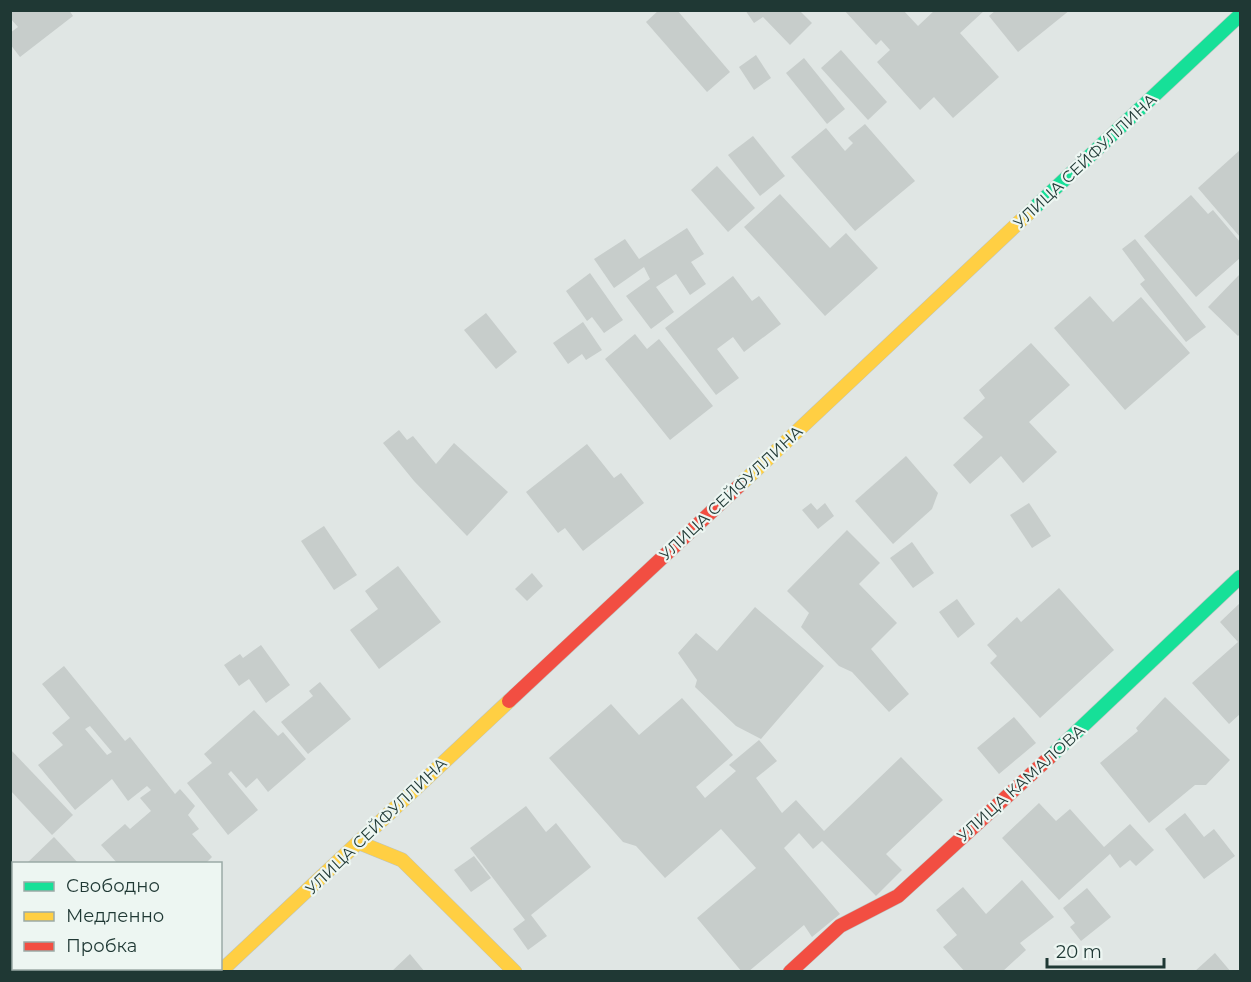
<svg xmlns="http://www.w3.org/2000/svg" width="1251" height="982" font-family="Montserrat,sans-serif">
<rect width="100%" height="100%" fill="#e0e6e4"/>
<g fill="#c7cdcb" fill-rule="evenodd">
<path d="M 10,10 L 69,10 L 73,16 L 20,57 L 10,44 L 10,33 L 18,27 L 10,18 Z"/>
<path d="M 659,10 L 677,10 L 730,72 L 707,92 L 646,22 Z"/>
<path d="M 745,10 L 799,10 L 812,23 L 790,45 L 763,17 L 754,23 Z"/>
<path d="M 844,10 L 903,10 L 918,26 L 935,10 L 985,10 L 960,33 L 999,77 L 953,118 L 934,97 L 920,110 L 877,62 L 890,50 L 881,40 L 876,45 Z"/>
<path d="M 996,10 L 1070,10 L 1018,52 L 989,16 Z"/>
<path d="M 841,50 L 887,102 L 868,120 L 821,68 Z"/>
<path d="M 756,55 L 771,78 L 754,90 L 739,67 Z"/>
<path d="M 804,58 L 845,109 L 827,124 L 786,73 Z"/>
<path d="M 865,124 L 915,181 L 855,231 L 791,157 L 826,128 L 845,151 L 853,143 L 848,138 Z"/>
<path d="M 753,136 L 785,176 L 760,196 L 728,155 Z"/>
<path d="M 1240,150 L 1240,237 L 1198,188 Z"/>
<path d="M 717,166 L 755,208 L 728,232 L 691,190 Z"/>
<path d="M 780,194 L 830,248 L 846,233 L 878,268 L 825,316 L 744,227 Z"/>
<path d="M 1191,195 L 1208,214 L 1213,210 L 1240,242 L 1240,258 L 1196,297 L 1144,236 Z"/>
<path d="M 687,228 L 704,254 L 691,262 L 706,284 L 690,295 L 676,274 L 656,287 L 674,312 L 651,329 L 626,296 L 650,279 L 644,267 L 614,288 L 594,259 L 625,239 L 639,259 Z"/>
<path d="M 1135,239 L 1206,327 L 1186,342 L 1140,284 L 1145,280 L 1122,249 Z"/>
<path d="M 590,273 L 623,320 L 604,333 L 592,317 L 587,321 L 566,291 Z"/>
<path d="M 1240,274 L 1240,334 L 1238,336 L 1208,307 Z"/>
<path d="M 733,276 L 752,301 L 759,296 L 781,324 L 744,352 L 733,337 L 717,349 L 739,378 L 716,395 L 665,328 Z"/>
<path d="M 1090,296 L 1113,322 L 1141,297 L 1190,353 L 1125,410 L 1054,328 Z"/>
<path d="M 486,313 L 517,352 L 496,369 L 464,330 Z"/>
<path d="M 583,322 L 602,350 L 586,360 L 582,354 L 568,364 L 553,343 Z"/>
<path d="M 635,334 L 647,349 L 659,339 L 713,406 L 670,440 L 605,359 Z"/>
<path d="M 1031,343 L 1070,385 L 1029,422 L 1057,452 L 1023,483 L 1001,456 L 970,484 L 953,465 L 983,437 L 963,418 L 985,398 L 979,390 Z"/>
<path d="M 399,430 L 407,440 L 413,436 L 436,464 L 454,443 L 508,492 L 467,536 L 414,481 L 383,443 Z"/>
<path d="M 587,444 L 614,478 L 621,473 L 644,503 L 583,551 L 565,528 L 558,533 L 526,492 Z"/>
<path d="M 906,456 L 938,493 L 932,509 L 893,544 L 855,501 Z"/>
<path d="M 811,503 L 817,510 L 825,503 L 834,516 L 818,529 L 802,510 Z"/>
<path d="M 1029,503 L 1051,536 L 1032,548 L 1010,515 Z"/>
<path d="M 324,526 L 357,575 L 334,590 L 301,541 Z"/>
<path d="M 847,530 L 880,563 L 859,584 L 897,623 L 871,649 L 909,694 L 889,712 L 852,672 L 839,666 L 801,627 L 809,613 L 787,591 Z"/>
<path d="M 912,542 L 934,573 L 913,588 L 890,558 Z"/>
<path d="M 398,566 L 441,622 L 379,669 L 350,630 L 378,609 L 365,591 Z"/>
<path d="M 532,573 L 543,586 L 527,601 L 515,589 Z"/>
<path d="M 1059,588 L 1114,650 L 1040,718 L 990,663 L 997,656 L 987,645 L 1017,617 L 1021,622 Z"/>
<path d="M 957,599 L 975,624 L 958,638 L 939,612 Z"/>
<path d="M 1240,603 L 1240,714 L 1229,724 L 1192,683 L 1238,642 L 1220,622 Z"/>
<path d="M 755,607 L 824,666 L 761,739 L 736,726 L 695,687 L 697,680 L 678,653 L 696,633 L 717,651 Z"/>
<path d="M 261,645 L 290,685 L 266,703 L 249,679 L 239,686 L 224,665 L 240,654 L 243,658 Z"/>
<path d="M 64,666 L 125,741 L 130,737 L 175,794 L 180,789 L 195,806 L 188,815 L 199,829 L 192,834 L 212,857 L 205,864 L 118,864 L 101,845 L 125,824 L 130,829 L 151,811 L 140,798 L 151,790 L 147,786 L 128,801 L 112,779 L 75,810 L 38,765 L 63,745 L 52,733 L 70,718 L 42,684 ZM 90,726 L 112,752 L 107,755 L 85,729 Z"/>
<path d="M 320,682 L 351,719 L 308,754 L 281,722 L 313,696 L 309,691 Z"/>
<path d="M 1165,697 L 1230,760 L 1206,785 L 1195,785 L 1149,823 L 1100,763 L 1138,731 L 1136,728 Z"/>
<path d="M 682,698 L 733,755 L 696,787 L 705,798 L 736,771 L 729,765 L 759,740 L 777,761 L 756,778 L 782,813 L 796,800 L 824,831 L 901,757 L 943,800 L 886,854 L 902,870 L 876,896 L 822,841 L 813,849 L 799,833 L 784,848 L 840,914 L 812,937 L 804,925 L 748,972 L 742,972 L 697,918 L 756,868 L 721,829 L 665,878 L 636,846 L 623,842 L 549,758 L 611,704 L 639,735 Z"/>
<path d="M 254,710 L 278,736 L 283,732 L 306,759 L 268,792 L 257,778 L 246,788 L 231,771 L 228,774 L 258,810 L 228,835 L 187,783 L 212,763 L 204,754 Z"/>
<path d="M 1014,717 L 1036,743 L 999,774 L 977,748 Z"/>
<path d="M 10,749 L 73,815 L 52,835 L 10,790 Z"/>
<path d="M 1039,803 L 1056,821 L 1070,809 L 1104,847 L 1130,824 L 1154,850 L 1136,866 L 1130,860 L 1120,868 L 1110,854 L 1059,900 L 1002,838 Z"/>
<path d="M 526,806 L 546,832 L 556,823 L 591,867 L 531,915 L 547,936 L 528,950 L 513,929 L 525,920 L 470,848 Z"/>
<path d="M 1185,813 L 1204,837 L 1214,829 L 1235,856 L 1204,879 L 1165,829 Z"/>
<path d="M 54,837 L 79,864 L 26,864 Z"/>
<path d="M 474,856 L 491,878 L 471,892 L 454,870 Z"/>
<path d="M 14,875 L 14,915 L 10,912 L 10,878 Z"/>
<path d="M 1022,880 L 1054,917 L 1020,943 L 1026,950 L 1002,972 L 965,972 L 943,947 L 957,935 L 936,910 L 963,887 L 986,914 Z"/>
<path d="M 1087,888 L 1111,917 L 1081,941 L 1070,927 L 1075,923 L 1063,908 Z"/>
<path d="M 10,924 L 14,928 L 14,955 L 10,957 Z"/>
<path d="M 1215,953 L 1231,972 L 1194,972 Z"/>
<path d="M 410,954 L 425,972 L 391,972 Z"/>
<path d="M 65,969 L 95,969 L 92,972 L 67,972 Z"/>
</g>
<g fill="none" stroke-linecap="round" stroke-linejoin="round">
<g stroke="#bcc4c1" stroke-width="15">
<g id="fast">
<path d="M 1032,210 L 1240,15"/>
<path d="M 1050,757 L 1240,577"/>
</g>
</g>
<g stroke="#bcc4c1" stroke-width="15">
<g id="slow">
<path d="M 740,485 L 1032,210"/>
<path d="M 360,843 L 402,860 L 515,972"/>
<path d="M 220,972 L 509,701"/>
</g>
</g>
<g stroke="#bcc4c1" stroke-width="15">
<g id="jam">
<path d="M 509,701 L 740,485"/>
<path d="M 790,972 L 840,926 L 898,896 L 1050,757"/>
</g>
</g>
<use href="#fast" stroke="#16e098" stroke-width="14"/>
<use href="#slow" stroke="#ffcf43" stroke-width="14"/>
<use href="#jam" stroke="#f24e42" stroke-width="14"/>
</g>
<g text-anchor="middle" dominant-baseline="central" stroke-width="4.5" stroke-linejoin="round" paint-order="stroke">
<g font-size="16" fill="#1f3834" stroke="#edf6f2">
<text transform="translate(1085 161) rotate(-43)">УЛИЦА СЕЙФУЛЛИНА</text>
<text transform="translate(731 493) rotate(-43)">УЛИЦА СЕЙФУЛЛИНА</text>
<text transform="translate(1021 783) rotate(-42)">УЛИЦА КАМАЛОВА</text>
<text transform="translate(376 826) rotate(-44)">УЛИЦА СЕЙФУЛЛИНА</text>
</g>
</g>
<rect width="1251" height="982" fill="none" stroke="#1f3834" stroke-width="24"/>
<rect x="12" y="862" width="210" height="108" fill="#edf6f2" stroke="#9baaa6" stroke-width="1.5"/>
<rect x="24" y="882" width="30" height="9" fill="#16e098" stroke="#9baaa6" stroke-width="1.5"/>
<text x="66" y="892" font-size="18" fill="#1f3834">Свободно</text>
<rect x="24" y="912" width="30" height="9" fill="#ffcf43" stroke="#9baaa6" stroke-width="1.5"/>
<text x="66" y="922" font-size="18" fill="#1f3834">Медленно</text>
<rect x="24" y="942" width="30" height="9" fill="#f24e42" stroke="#9baaa6" stroke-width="1.5"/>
<text x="66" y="952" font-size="18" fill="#1f3834">Пробка</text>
<path d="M1047 958v9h117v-9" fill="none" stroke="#1f3834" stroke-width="3"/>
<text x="1056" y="958" font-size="18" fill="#1f3834" stroke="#edf6f2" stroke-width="4.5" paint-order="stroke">20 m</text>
</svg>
